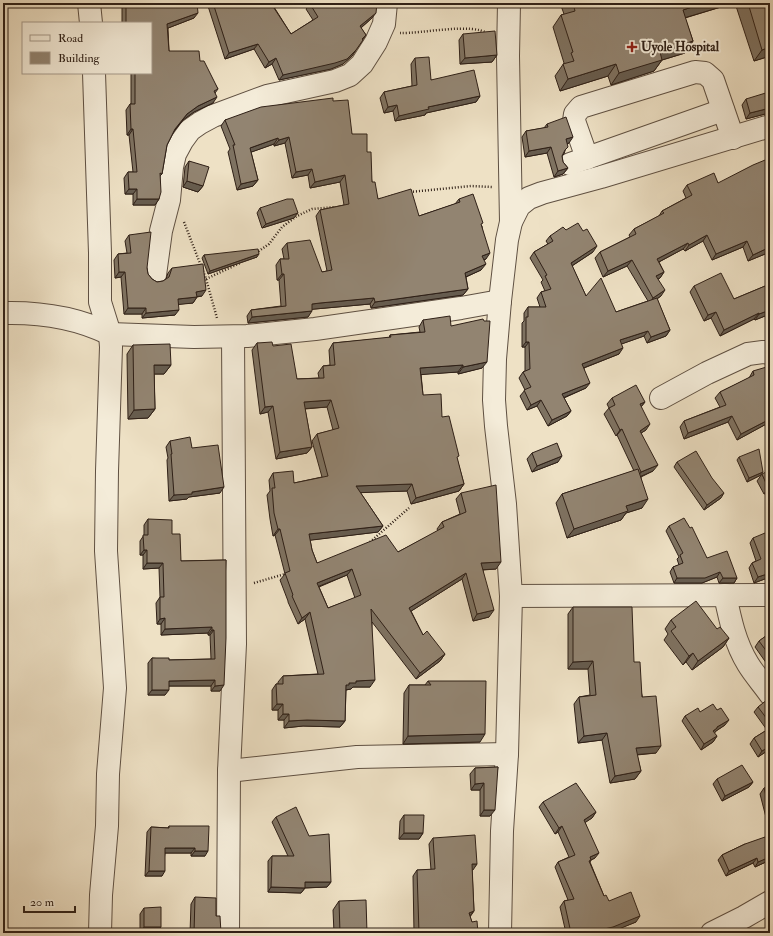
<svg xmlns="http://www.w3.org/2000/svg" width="773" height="936" font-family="'IM FELL Double Pica',serif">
<rect width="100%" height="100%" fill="#eee1c5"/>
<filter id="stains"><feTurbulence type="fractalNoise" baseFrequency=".005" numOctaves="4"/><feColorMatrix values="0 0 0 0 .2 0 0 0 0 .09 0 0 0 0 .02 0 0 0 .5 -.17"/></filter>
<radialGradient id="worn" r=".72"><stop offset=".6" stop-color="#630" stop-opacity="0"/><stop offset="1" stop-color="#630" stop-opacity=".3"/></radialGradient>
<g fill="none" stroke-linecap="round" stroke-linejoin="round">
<g stroke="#5f5042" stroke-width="24">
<g id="minor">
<path d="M 89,3 L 91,23"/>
<path d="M 509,3 L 508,56 L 511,222"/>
<path d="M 94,73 L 100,253 L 100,302 L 110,334 L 111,347 L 107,471 L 106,551 L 115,688 L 108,774 L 107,826 L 101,895 L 100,933"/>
<path d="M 587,158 L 574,121 L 575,114 L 581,107 L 695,72 L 705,73 L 713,80 L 733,138"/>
<path d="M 570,164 L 723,110"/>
<path d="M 155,275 L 161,231 L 169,200 L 172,167 L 175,154 L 182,141 L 190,130 L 200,123 L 213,116 L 267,96 L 335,81 L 350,75 L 362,64 L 376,42 L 384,24 L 386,3"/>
<path d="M 3,313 C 41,312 76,317 110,334 L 194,337 L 247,336 L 315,329 L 461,308 L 500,301"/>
<path d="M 661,398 L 707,373 L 748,354 L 763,352 L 770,353"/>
<path d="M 725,595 C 730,619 735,643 748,664 C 754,674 763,684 770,694"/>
<path d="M 511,596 L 770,595"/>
<path d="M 229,771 L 357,757 L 507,754"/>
<path d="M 228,933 L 229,771 L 235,644 L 233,337"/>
<path d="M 500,933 L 502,831 L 507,754 L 511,596 L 505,504 L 496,426 L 494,400 L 495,359 L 500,301 L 507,240 L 511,222 L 519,206 L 529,198 L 542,193 L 601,177 L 770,126"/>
<path d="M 712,933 L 744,917 L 770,902"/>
</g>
</g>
<g stroke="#2f2017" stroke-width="2.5" stroke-dasharray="1 2" stroke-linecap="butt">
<path d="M 400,33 C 421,34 473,22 488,34"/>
<path d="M 410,192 L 471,186 L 492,187"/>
<path d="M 377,200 L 399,194"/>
<path d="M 184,222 L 201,266"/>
<path d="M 256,253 L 269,244 L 282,227 L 297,216 L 312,209 L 335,207"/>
<path d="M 203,271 L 206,279 L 217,318"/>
<path d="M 206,279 L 240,263"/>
<path d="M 370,542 L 409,508"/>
<path d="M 254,583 L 285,574"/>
</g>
<use href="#minor" stroke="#f4ecd9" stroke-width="22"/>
</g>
<g fill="#7e7261" stroke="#2f2017" fill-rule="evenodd">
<path d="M 122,3 L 197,3 L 194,18 L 168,28 L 169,51 L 200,61 L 218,89 L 215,93 L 213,103 L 194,112 L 183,120 L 174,131 L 167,145 L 162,174 L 160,176 L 159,199 L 155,205 L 133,205 L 133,194 L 125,194 L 124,178 L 128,172 L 133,172 L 129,135 L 127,135 L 126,110 L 130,104 L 131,104 L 131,73 L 151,73 L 151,23 L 122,23 Z"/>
<path d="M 207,3 L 281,3 L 274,7 L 291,34 L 313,20 L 306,9 L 310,4 L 372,18 L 361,28 L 366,35 L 352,56 L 343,64 L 331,69 L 279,80 L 272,64 L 265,68 L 254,49 L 225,59 Z"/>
<path d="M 560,3 L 734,3 L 685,18 L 693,41 L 685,53 L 662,60 L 654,71 L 611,85 L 608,76 L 560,91 L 555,76 L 564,63 L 553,27 L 561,15 L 564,14 Z"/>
<path d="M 735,3 L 770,3 L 770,56 L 754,61 Z"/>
<path d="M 463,34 L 497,55 L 492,62 L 460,64 L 459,40 Z"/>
<path d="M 415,58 L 431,80 L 480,96 L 476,102 L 426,113 L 425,115 L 395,121 L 393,111 L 384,113 L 380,98 L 384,92 L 412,86 L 411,64 Z"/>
<path d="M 746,99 L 769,113 L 746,119 L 742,105 Z"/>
<path d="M 333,101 L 352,134 L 367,152 L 372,182 L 378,199 L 419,216 L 455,204 L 459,199 L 482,226 L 486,259 L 484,260 L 481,270 L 466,277 L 468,289 L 463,295 L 371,308 L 370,304 L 315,309 L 312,309 L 308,317 L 248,323 L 247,316 L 251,310 L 281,306 L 279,280 L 277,280 L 276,265 L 280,259 L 284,259 L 282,249 L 287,243 L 322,272 L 327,271 L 316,216 L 320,210 L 344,205 L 340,182 L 310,188 L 308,175 L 292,178 L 285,143 L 274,146 L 274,144 L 251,152 L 258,180 L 253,186 L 237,190 L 228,152 L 230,149 L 221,126 L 225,120 Z"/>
<path d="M 547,124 L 569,143 L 567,144 L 564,154 L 562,156 L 563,162 L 568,168 L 563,174 L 554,177 L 547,153 L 525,157 L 522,137 L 526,131 L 544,128 Z"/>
<path d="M 189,161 L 203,186 L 198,192 L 183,187 L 185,167 Z"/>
<path d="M 718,183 L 770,252 L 748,261 L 743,247 L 712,260 L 703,241 L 685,251 L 683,249 L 659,262 L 664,272 L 660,278 L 658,279 L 661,296 L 657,299 L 670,330 L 666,336 L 647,343 L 644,336 L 621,344 L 619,354 L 584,368 L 586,388 L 564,398 L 571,411 L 567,416 L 548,426 L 537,406 L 527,410 L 520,396 L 525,390 L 519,378 L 523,372 L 525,371 L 525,347 L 522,347 L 522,323 L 524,321 L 524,313 L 528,307 L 540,307 L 537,298 L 541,292 L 545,291 L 541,282 L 543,280 L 530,258 L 534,252 L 548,244 L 546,241 L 550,236 L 566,230 L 593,252 L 572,266 L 586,296 L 616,312 L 648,301 L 627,266 L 603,277 L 595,258 L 600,252 L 630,237 L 629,235 L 634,229 L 659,216 L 662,211 L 686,198 L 683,191 L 687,185 Z"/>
<path d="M 260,208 L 294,218 L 262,228 L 257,213 Z"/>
<path d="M 129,235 L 147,268 L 148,274 L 152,279 L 157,282 L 163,281 L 166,279 L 168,273 L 172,268 L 202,296 L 197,297 L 193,303 L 178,304 L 175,315 L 142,318 L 142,314 L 124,314 L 121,277 L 115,278 L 114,260 L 118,254 L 127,253 L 125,241 Z"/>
<path d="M 204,255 L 257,257 L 208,274 L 202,258 Z"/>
<path d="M 770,284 L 770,314 L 755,320 L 754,319 L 720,336 L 711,318 L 704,321 L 690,292 L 694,286 L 734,299 Z"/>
<path d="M 423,320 L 451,326 L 482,368 L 458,374 L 458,372 L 421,374 L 423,395 L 442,417 L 457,459 L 464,484 L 459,491 L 411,504 L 407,491 L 360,492 L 383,526 L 378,532 L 310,540 L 312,550 L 317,563 L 398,552 L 438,531 L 437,529 L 442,522 L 460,514 L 456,499 L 461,493 L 496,569 L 483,570 L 489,617 L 473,621 L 462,579 L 411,611 L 423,635 L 445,654 L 440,661 L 416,679 L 372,622 L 370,687 L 353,687 L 351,689 L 346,690 L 345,721 L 340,727 L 303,726 L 284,728 L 284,720 L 278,720 L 278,710 L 272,710 L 272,690 L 276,684 L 278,684 L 278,682 L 283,676 L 318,674 L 305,619 L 298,624 L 288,602 L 288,601 L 280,580 L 285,574 L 275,535 L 273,536 L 270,519 L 267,495 L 270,491 L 269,480 L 273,473 L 294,483 L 322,477 L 312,441 L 317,434 L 333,430 L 327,407 L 305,409 L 312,447 L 307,453 L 276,459 L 268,412 L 260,414 L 252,350 L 257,343 L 273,346 L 297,379 L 319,378 L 318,373 L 323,366 L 330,365 L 329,350 L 333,343 L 389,338 L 390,335 L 420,332 L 419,327 ZM 347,575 L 355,598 L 328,608 L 319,587 Z"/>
<path d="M 133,345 L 171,365 L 164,374 L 154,374 L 155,409 L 148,418 L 128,419 L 127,354 Z"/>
<path d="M 753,371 L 770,422 L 737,440 L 728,422 L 684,439 L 680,427 L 684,421 L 720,407 L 715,398 L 720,392 L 749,378 Z"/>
<path d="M 612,398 L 645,402 L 641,407 L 646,430 L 641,433 L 653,471 L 641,477 L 642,508 L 626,513 L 621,520 L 567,538 L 556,503 L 562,494 L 634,471 L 617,435 L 616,436 L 604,414 L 609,408 L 607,404 Z"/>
<path d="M 170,441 L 192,448 L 220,493 L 189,497 L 187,499 L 169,501 L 167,460 L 168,458 L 166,447 Z"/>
<path d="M 532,453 L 558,462 L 532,472 L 527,459 Z"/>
<path d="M 739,457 L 761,475 L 747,482 L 737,460 Z"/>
<path d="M 677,462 L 721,498 L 704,510 L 674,467 Z"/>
<path d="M 762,474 L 770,491 L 764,494 L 757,481 Z"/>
<path d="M 148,519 L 172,534 L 181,561 L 226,560 L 220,691 L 211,691 L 211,686 L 169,686 L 165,695 L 148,695 L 148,663 L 152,658 L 169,660 L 211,659 L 210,635 L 208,635 L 208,633 L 161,635 L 161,624 L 157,624 L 156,603 L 160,597 L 159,568 L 143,569 L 143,555 L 140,555 L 140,541 L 144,535 L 144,525 Z"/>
<path d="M 669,526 L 707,558 L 737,578 L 734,583 L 719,583 L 717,577 L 702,583 L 674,583 L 670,572 L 673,567 L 679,565 L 677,559 L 679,557 L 666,531 Z"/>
<path d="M 753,538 L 770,544 L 770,577 L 754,583 L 749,568 L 752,563 L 756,561 L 750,543 Z"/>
<path d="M 573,607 L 634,662 L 656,753 L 637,755 L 641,771 L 635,779 L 610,783 L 602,740 L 578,743 L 574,704 L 579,697 L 590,695 L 588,669 L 568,669 L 568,614 Z"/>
<path d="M 671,620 L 717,629 L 729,638 L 723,647 L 692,670 L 686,662 L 683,665 L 664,640 L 668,634 L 665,629 Z"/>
<path d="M 770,633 L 770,673 L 765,666 L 767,664 L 755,647 L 759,641 Z"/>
<path d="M 428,681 L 480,742 L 403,744 L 404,693 L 409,685 L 425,685 Z"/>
<path d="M 770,699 L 770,749 L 758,757 L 750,744 L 754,738 L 767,730 L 754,712 L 758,707 Z"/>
<path d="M 700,712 L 725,725 L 716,731 L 714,733 L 717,736 L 713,742 L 701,750 L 682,721 L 685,716 Z"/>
<path d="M 498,767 L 490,816 L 480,816 L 480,790 L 471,790 L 470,774 L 475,768 Z"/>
<path d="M 717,779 L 753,782 L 749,787 L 722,801 L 713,784 Z"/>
<path d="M 770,787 L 770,833 L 760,794 L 764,788 Z"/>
<path d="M 543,802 L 596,812 L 592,818 L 585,822 L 595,858 L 591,860 L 590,862 L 604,896 L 609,901 L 636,922 L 607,933 L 566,933 L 560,907 L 564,901 L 568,900 L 555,867 L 558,862 L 569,857 L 558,832 L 555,834 L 539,807 Z"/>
<path d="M 404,815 L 423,833 L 419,839 L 399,839 L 400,821 Z"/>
<path d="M 276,817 L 331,882 L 327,887 L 305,888 L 301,893 L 268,892 L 268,861 L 272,856 L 288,856 L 272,822 Z"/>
<path d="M 169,826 L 205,856 L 191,856 L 191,853 L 165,853 L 162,876 L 145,876 L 147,832 L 151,827 L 168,828 Z"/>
<path d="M 433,838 L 477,864 L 472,870 L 474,911 L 470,917 L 472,922 L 478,933 L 414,933 L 413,876 L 417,870 L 431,870 L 429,844 Z"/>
<path d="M 745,844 L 768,861 L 755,867 L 753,863 L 726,876 L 718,860 L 722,855 Z"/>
<path d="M 195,897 L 216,916 L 221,933 L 190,933 L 191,904 Z"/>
<path d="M 339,901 L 367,933 L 334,933 L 333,910 Z"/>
<path d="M 144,908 L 157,933 L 140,933 L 140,914 Z"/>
</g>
<g fill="#665c4f" stroke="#2f2017">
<path d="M 276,3 L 281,3 L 268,11 L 272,5 Z"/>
<path d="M 704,3 L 734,3 L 674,21 L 683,10 Z"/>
<path d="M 198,13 L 194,18 L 163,30 L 167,24 Z"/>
<path d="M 376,13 L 372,18 L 356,32 L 360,26 Z"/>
<path d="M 693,41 L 685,53 L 662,60 L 654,71 L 611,85 L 619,73 L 660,52 Z"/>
<path d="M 258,44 L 254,49 L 225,59 L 229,53 Z"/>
<path d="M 770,47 L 770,56 L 754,61 L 762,50 Z"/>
<path d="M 356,50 L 352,56 L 343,64 L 331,69 L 279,80 L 283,75 Z"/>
<path d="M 497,55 L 492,62 L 460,64 L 465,58 Z"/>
<path d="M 276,58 L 272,64 L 265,68 L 269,62 Z"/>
<path d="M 616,64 L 608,76 L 560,91 L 568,79 Z"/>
<path d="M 480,96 L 476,102 L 426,113 L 425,115 L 395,121 L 399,116 L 428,107 Z"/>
<path d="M 217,97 L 213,103 L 194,112 L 183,120 L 171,135 L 187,114 L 198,106 Z"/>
<path d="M 397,105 L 393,111 L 384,113 L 388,107 Z"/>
<path d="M 770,108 L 770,111 L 769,113 L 746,119 L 750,113 Z"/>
<path d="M 131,129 L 133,129 L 129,135 L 127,135 Z"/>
<path d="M 289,137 L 285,143 L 274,146 L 279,140 Z"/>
<path d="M 573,137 L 569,143 L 561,146 L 566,139 Z"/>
<path d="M 278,138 L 274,144 L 246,154 L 250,148 Z"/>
<path d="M 551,147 L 547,153 L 525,157 L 529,151 Z"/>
<path d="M 568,168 L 563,174 L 554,177 L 558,171 Z"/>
<path d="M 312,169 L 308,175 L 292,178 L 296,172 Z"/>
<path d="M 345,175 L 340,182 L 310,188 L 315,182 Z"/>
<path d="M 258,180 L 253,186 L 237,190 L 241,184 Z"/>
<path d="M 187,181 L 203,186 L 198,192 L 183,187 Z"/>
<path d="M 129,189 L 137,189 L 133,194 L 125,194 Z"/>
<path d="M 137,199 L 159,199 L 155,205 L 133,205 Z"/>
<path d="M 298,213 L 294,218 L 262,228 L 266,224 Z"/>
<path d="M 707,235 L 703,241 L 685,251 L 689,245 Z"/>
<path d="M 747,241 L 743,247 L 712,260 L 716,254 Z"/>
<path d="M 688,243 L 683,249 L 653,265 L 657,259 Z"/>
<path d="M 597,246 L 593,252 L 567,269 L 571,263 Z"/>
<path d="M 770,247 L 770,252 L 748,261 L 753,255 Z"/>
<path d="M 490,253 L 486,259 L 477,262 L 482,256 Z"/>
<path d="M 259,254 L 257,257 L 208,274 L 210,271 Z"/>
<path d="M 632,260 L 627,266 L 603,277 L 608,271 Z"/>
<path d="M 486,264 L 481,270 L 461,279 L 465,273 Z"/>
<path d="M 119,272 L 125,272 L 121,277 L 115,278 Z"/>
<path d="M 664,272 L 660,278 L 652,282 L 656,276 Z"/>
<path d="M 282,274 L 284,274 L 279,280 L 277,280 Z"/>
<path d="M 468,289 L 463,295 L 371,308 L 375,302 Z"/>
<path d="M 206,290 L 202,296 L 192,297 L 196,292 Z"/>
<path d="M 665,290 L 661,296 L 649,304 L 653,298 Z"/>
<path d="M 197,297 L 193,303 L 174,305 L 178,299 Z"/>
<path d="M 374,298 L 370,304 L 315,309 L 308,310 L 312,304 L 320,303 Z"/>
<path d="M 128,308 L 146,308 L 142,314 L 124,314 Z"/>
<path d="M 179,310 L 175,315 L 142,318 L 146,313 Z"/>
<path d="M 770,310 L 770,314 L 755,320 L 759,314 Z"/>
<path d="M 312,311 L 308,317 L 248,323 L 252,317 Z"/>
<path d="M 716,312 L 711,318 L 704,321 L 708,315 Z"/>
<path d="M 759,313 L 754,319 L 720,336 L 724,330 Z"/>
<path d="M 670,330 L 666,336 L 647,343 L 651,337 Z"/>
<path d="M 648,331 L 644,336 L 616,346 L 620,340 Z"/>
<path d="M 526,342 L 529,342 L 525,347 L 522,347 Z"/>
<path d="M 623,348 L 619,354 L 578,370 L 582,364 Z"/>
<path d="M 487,362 L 482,368 L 458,374 L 463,367 Z"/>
<path d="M 154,365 L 171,365 L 164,374 L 147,374 Z"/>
<path d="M 463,365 L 458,372 L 416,375 L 420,368 Z"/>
<path d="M 590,383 L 586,388 L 558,400 L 562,394 Z"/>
<path d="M 331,400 L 327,407 L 299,409 L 304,402 Z"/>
<path d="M 541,400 L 537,406 L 527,410 L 531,405 Z"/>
<path d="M 645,402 L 640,408 L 640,404 Z"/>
<path d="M 273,406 L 268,412 L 260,414 L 265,407 Z"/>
<path d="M 155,409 L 148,418 L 128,419 L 134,410 Z"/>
<path d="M 571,411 L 567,416 L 548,426 L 552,420 Z"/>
<path d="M 732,416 L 728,422 L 684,439 L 688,433 Z"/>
<path d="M 770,419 L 770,422 L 737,440 L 741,434 Z"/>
<path d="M 650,424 L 646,430 L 635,437 L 640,431 Z"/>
<path d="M 622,429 L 617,435 L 616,436 L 620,430 Z"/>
<path d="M 312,447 L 307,453 L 276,459 L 280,452 Z"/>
<path d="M 562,456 L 558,462 L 532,472 L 537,466 Z"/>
<path d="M 658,465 L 653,471 L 637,478 L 641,472 Z"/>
<path d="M 763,472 L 761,475 L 747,482 L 749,478 Z"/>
<path d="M 412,484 L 407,491 L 351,493 L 356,486 Z"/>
<path d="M 464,484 L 459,491 L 411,504 L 416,498 Z"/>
<path d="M 224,487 L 220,493 L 189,497 L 187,499 L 169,501 L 174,495 Z"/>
<path d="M 770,487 L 770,491 L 764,494 L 768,488 Z"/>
<path d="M 724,493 L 721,498 L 704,510 L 707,505 Z"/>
<path d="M 648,499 L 642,508 L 626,513 L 621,520 L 567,538 L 574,529 L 626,506 Z"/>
<path d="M 383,526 L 378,532 L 304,541 L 309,534 Z"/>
<path d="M 278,529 L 280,529 L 275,535 L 273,536 Z"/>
<path d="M 144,550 L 147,550 L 143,555 L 140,555 Z"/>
<path d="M 501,562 L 496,569 L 477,570 L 481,563 Z"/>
<path d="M 147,563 L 163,563 L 159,568 L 143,569 Z"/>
<path d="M 352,569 L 347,575 L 312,589 L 317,583 Z"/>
<path d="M 720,572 L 717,577 L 702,583 L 674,583 L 677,578 Z"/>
<path d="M 466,573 L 462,579 L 405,615 L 409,608 Z"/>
<path d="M 770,573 L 770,577 L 754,583 L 758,577 Z"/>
<path d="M 723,578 L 737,578 L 734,583 L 719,583 Z"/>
<path d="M 494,610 L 489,617 L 473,621 L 477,614 Z"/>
<path d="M 310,612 L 305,619 L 298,624 L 302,618 Z"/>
<path d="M 165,618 L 161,624 L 157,624 L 160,619 Z"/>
<path d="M 212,627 L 208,633 L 161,635 L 165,629 Z"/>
<path d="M 212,630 L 214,630 L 210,635 L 208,635 Z"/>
<path d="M 729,638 L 723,647 L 692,670 L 698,661 Z"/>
<path d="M 693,653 L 686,662 L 683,665 L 689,656 Z"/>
<path d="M 445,654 L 440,661 L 416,679 L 420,673 Z"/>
<path d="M 593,661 L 588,669 L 568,669 L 573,662 Z"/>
<path d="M 215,680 L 211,686 L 165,686 L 169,681 Z"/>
<path d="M 375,680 L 370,687 L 353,687 L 351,689 L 345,690 L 346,685 L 349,683 L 356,681 Z"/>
<path d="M 224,685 L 220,691 L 211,691 L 215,686 Z"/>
<path d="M 152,690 L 169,690 L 165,695 L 148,695 Z"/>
<path d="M 277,704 L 283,704 L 278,710 L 272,710 Z"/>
<path d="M 283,714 L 289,714 L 284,720 L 278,720 Z"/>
<path d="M 307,720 L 345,721 L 340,727 L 303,726 L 284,728 L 289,721 Z"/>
<path d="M 729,720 L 725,725 L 716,731 L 714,734 L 709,737 L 717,727 Z"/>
<path d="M 607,733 L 602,740 L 578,743 L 584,736 Z"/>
<path d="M 485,734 L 480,742 L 403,744 L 408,736 Z"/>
<path d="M 717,736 L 713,742 L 701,750 L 704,744 Z"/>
<path d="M 661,746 L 656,753 L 631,755 L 636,748 Z"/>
<path d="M 770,746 L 770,749 L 758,757 L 762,751 Z"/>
<path d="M 641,771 L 635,779 L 610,783 L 615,776 Z"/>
<path d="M 753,782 L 749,787 L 722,801 L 725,796 Z"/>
<path d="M 484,783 L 480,790 L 471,790 L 475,784 Z"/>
<path d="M 484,810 L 495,810 L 490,816 L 480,816 Z"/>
<path d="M 596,812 L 592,818 L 580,826 L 584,820 Z"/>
<path d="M 562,826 L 558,832 L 555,834 L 559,828 Z"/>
<path d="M 404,833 L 423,833 L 419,839 L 399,839 Z"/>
<path d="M 165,848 L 195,848 L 191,853 L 162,853 Z"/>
<path d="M 195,851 L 208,851 L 205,856 L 191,856 Z"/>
<path d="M 599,853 L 595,858 L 591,860 L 587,866 L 590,857 Z"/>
<path d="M 770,856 L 770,859 L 768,861 L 755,867 L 758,862 Z"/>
<path d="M 757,858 L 753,863 L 726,876 L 729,871 Z"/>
<path d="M 472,864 L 477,864 L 473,870 L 468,870 Z"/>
<path d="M 149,871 L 165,871 L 162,876 L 145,876 Z"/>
<path d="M 305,882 L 331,882 L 327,887 L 301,888 Z"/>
<path d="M 271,887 L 305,888 L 301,893 L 268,892 Z"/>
<path d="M 474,911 L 469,917 L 469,913 Z"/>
<path d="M 640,916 L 636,922 L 609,933 L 586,933 Z"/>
<path d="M 144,927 L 161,927 L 157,933 L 140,933 Z"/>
</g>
<g fill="#928471" stroke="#2f2017" fill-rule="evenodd">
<path d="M 126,3 L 197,3 L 198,13 L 167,24 L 169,51 L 199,51 L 200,61 L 204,61 L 218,89 L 214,91 L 217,97 L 198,106 L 187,114 L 175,129 L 167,145 L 162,174 L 160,173 L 161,192 L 159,199 L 137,199 L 137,189 L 129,189 L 128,172 L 137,172 L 133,129 L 131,129 L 130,104 L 135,104 L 135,73 L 151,73 L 151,23 L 126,23 Z"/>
<path d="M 213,3 L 276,3 L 272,5 L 291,34 L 318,17 L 310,4 L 311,3 L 377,3 L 376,13 L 360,26 L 366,35 L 362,39 L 363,40 L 356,50 L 347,59 L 335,63 L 283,75 L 276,58 L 269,62 L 258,44 L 229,53 Z"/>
<path d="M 573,3 L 704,3 L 683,10 L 693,41 L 660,52 L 662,60 L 619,73 L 616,64 L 568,79 L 563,64 L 574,61 L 571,53 L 573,52 L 561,15 L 575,11 Z"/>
<path d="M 748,3 L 770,3 L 770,47 L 762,50 Z"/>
<path d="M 495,31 L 497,55 L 465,58 L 463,34 Z"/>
<path d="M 429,57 L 431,80 L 474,70 L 480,96 L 428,107 L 429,109 L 399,116 L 397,105 L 388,107 L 384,92 L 417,85 L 415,58 Z"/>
<path d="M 769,92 L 770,96 L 770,108 L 750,113 L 746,99 Z"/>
<path d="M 333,98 L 333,101 L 348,100 L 352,134 L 367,134 L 367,152 L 371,152 L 372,182 L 375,182 L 378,199 L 411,189 L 419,216 L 460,202 L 459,199 L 473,194 L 483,223 L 481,224 L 490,253 L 482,256 L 486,264 L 465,273 L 468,289 L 375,302 L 374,298 L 320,303 L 312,304 L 312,311 L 252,317 L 251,310 L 286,306 L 284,274 L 282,274 L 280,259 L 289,259 L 287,243 L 310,240 L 322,272 L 332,270 L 320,210 L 349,204 L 345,175 L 315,182 L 312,169 L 296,172 L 289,137 L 279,140 L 278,138 L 250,148 L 258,180 L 241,184 L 233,145 L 235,145 L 225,120 L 261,107 Z"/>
<path d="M 566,117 L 573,137 L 566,139 L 568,147 L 565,150 L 562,156 L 563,162 L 568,168 L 558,171 L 551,147 L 529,151 L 526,131 L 548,127 L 547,124 Z"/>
<path d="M 770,158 L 770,247 L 753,255 L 747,241 L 716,254 L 707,235 L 689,245 L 688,243 L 657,259 L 664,272 L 656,276 L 665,290 L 653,298 L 632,260 L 608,271 L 600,252 L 636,234 L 634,229 L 664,213 L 662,211 L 692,195 L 687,185 L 714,173 L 718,183 L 753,165 Z"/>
<path d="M 189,161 L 209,167 L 203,186 L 187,181 Z"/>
<path d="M 287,199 L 293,199 L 298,213 L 266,224 L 260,208 Z"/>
<path d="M 578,223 L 583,231 L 587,229 L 597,246 L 571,263 L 586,296 L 601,278 L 616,312 L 657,298 L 670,330 L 651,337 L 648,331 L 620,340 L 623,348 L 582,364 L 590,383 L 562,394 L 571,411 L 552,420 L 541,400 L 531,405 L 524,390 L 531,387 L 523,372 L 530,369 L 529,342 L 526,342 L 526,317 L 528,317 L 528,307 L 546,307 L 541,292 L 551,289 L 545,276 L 547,275 L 534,252 L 553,241 L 550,236 L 563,227 L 566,230 Z"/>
<path d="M 151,232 L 147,268 L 148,274 L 152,279 L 157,282 L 163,281 L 169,277 L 172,268 L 203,264 L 206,290 L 196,292 L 197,297 L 178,299 L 179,310 L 146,313 L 146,308 L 128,308 L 125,272 L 119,272 L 118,254 L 131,253 L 129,235 Z"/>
<path d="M 258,249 L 259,254 L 210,271 L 204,255 Z"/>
<path d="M 721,273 L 734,299 L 770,284 L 770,310 L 759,314 L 759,313 L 724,330 L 716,312 L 708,315 L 694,286 Z"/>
<path d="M 450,316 L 451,326 L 483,319 L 484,321 L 490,321 L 487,362 L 463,367 L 463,365 L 420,368 L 423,395 L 441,394 L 442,417 L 449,416 L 459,456 L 457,457 L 464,484 L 416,498 L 412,484 L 356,486 L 383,526 L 309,534 L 312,550 L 317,563 L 386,535 L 398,552 L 444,527 L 442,522 L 466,512 L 461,493 L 496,485 L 501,562 L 481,563 L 494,610 L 477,614 L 466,573 L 409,608 L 423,635 L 427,631 L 445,654 L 420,673 L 371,609 L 375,680 L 356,681 L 356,683 L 349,683 L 349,685 L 346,685 L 345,721 L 307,720 L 289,721 L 289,714 L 283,714 L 283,704 L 277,704 L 276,684 L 283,684 L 283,676 L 324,674 L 310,612 L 302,618 L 292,596 L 293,595 L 285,573 L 290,571 L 280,529 L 278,529 L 274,513 L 272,488 L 275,488 L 273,473 L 293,471 L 294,483 L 328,476 L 317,434 L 339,428 L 331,400 L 304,402 L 312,447 L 280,452 L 273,406 L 265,407 L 257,343 L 272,342 L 273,346 L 291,344 L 297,379 L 324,378 L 323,366 L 335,365 L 333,343 L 391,337 L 390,335 L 425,332 L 423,320 ZM 352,569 L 361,595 L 328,608 L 317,583 Z"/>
<path d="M 170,344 L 171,365 L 154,365 L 155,409 L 134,410 L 133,345 Z"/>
<path d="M 770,366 L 770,419 L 741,434 L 732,416 L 688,433 L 684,421 L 726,405 L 720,392 L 754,375 L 753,371 Z"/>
<path d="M 636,385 L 645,402 L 640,404 L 650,424 L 640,431 L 658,465 L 641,472 L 622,429 L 620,430 L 609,408 L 615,405 L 612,398 Z"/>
<path d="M 190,437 L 192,448 L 218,445 L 224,487 L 192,492 L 192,494 L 174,495 L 171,454 L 172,454 L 170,441 Z"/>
<path d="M 557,443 L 562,456 L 537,466 L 532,453 Z"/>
<path d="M 759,449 L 763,472 L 749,478 L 739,457 Z"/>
<path d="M 696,451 L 712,478 L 724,493 L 707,505 L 677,462 Z"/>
<path d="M 638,469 L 648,499 L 626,506 L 628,511 L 574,529 L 562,494 Z"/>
<path d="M 770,470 L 770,487 L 768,488 L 762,474 Z"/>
<path d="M 684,518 L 690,528 L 692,527 L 707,558 L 727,551 L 737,578 L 723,578 L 720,572 L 705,578 L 677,578 L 673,567 L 683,563 L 680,555 L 683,553 L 669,526 Z"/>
<path d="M 148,519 L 172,520 L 172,534 L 180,534 L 181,561 L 226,560 L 226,638 L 224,685 L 215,686 L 215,680 L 169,681 L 169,690 L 152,690 L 152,658 L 169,658 L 169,660 L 215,659 L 214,630 L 212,630 L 212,627 L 165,629 L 165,618 L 160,619 L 160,597 L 164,597 L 163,563 L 147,563 L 147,550 L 144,550 L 143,535 L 148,535 Z"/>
<path d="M 765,533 L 770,544 L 770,573 L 758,577 L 752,563 L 761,559 L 753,538 Z"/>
<path d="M 696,601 L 717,629 L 720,627 L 729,638 L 698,661 L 693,653 L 689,656 L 671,631 L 676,627 L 671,620 Z"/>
<path d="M 573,607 L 632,607 L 634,662 L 640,662 L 642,697 L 656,696 L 661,746 L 636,748 L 641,771 L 615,776 L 607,733 L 584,736 L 579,697 L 596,695 L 593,661 L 573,662 Z"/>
<path d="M 770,633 L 770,656 L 759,641 Z"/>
<path d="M 428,681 L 486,681 L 485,734 L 408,736 L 409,685 L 431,685 Z"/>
<path d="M 768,699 L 770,699 L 770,723 L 758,707 Z"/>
<path d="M 713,704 L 717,710 L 721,708 L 729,720 L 717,727 L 717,728 L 713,731 L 717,736 L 704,744 L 685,716 L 698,708 L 700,712 Z"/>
<path d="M 770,728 L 770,746 L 762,751 L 754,738 Z"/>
<path d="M 742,765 L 753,782 L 725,796 L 717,779 Z"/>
<path d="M 498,767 L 495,810 L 484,810 L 484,783 L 475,784 L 475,768 Z"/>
<path d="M 576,783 L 596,812 L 584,820 L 599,853 L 590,857 L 591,860 L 589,861 L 604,896 L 606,895 L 609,901 L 631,892 L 640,916 L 613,927 L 586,933 L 571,933 L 564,901 L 574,899 L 558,862 L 575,855 L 562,826 L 559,828 L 543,802 Z"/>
<path d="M 770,787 L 770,812 L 764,788 Z"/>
<path d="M 296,807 L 309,836 L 329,834 L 331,882 L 305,882 L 305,888 L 271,887 L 272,856 L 294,856 L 276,817 Z"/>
<path d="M 404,815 L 424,815 L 423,833 L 404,833 Z"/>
<path d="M 169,826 L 209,826 L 208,851 L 195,851 L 195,848 L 165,848 L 165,871 L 149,871 L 151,827 L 169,828 Z"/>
<path d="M 475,835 L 477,864 L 472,864 L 474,911 L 469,913 L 472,922 L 477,921 L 478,933 L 419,933 L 417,870 L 435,869 L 433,838 Z"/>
<path d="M 765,837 L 770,847 L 770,857 L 758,862 L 757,858 L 729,871 L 722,855 L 745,844 Z"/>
<path d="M 195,897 L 216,898 L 216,916 L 220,916 L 221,933 L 194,933 Z"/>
<path d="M 366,900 L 367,933 L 340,933 L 339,901 Z"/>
<path d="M 161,907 L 161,927 L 144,927 L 144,908 Z"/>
</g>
<path fill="#8f2418" stroke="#f4ecd9" stroke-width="1.5" d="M630 41h4v4h4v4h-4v4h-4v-4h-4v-4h4z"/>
<g text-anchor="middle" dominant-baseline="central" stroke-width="4" stroke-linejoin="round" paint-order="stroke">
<g font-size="13" font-weight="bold" fill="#2f2017" stroke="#f4ecd9" text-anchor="start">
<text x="641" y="47">Uyole Hospital</text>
</g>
</g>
<rect width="773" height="936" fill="none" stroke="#eee1c5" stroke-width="16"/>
<rect x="4" y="4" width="765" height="928" fill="none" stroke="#2f2017" stroke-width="2"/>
<rect x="8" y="8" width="757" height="920" fill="none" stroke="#2f2017"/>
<rect x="22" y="22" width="130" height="52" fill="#f4ecd9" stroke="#a59a8b"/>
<rect x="30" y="35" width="20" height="6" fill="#f4ecd9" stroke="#a59a8b"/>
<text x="58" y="42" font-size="12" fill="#2f2017">Road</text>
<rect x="30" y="52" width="20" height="12" fill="#928471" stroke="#a59a8b"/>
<text x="58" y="62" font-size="12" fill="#2f2017">Building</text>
<path d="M24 906v6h51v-6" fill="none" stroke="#2f2017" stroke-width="2"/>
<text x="30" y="906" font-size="12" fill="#2f2017" stroke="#f4ecd9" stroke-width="3" paint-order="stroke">20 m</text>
<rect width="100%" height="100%" filter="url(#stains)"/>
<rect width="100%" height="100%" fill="url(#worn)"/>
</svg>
